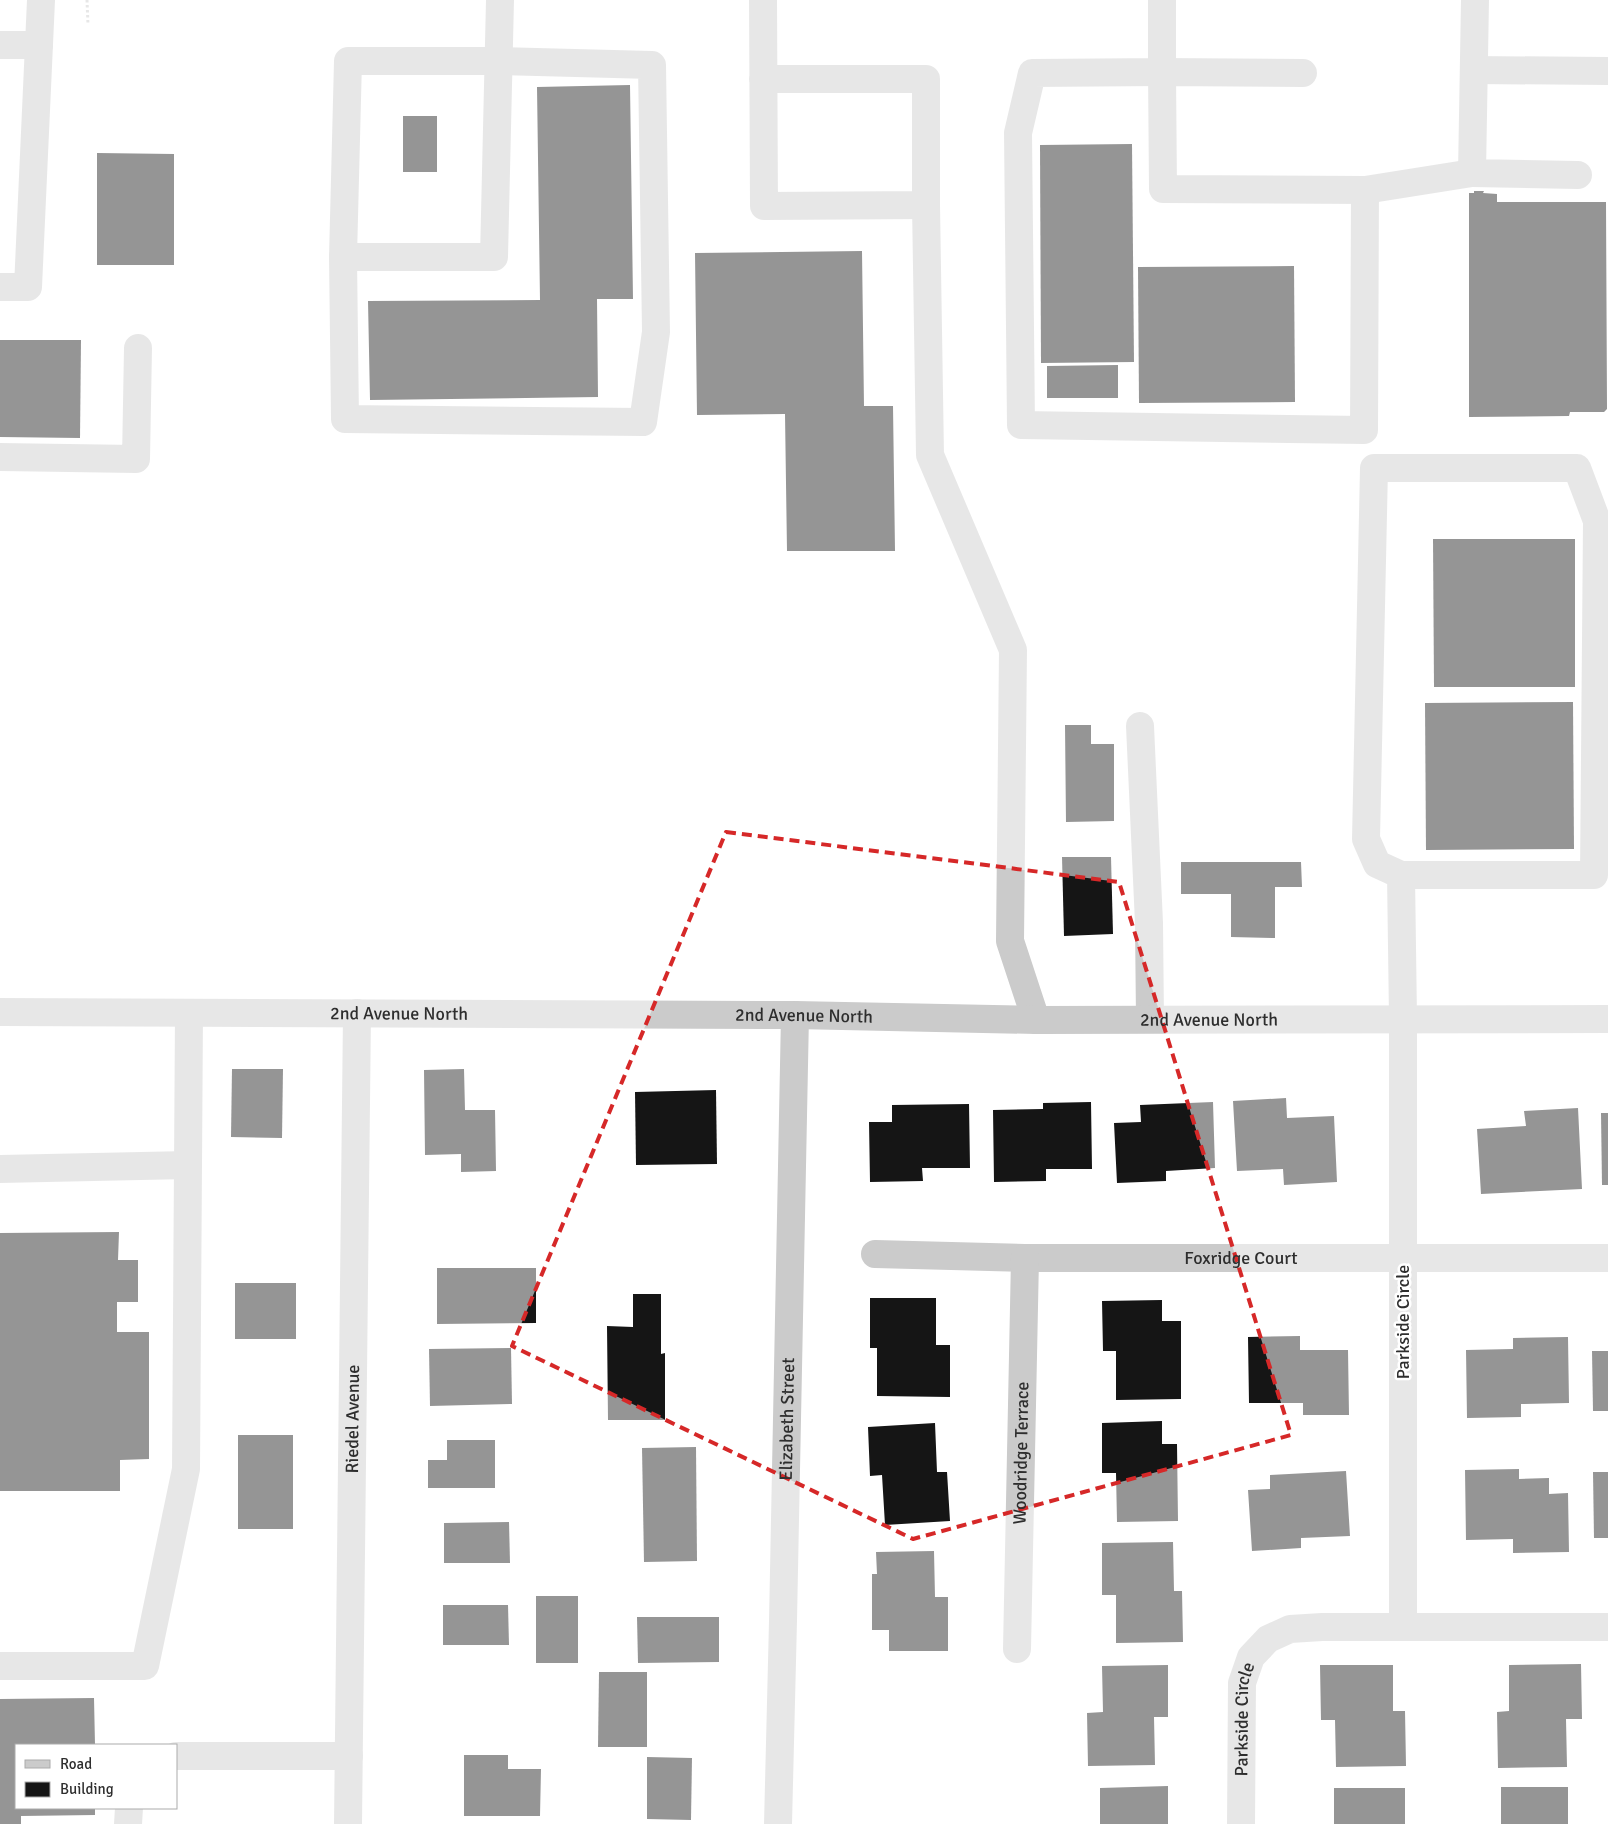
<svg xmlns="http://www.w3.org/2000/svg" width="1608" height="1824" font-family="Signika,sans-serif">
<rect width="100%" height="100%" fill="#fff"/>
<g fill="#151515">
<path d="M 630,85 L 633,299 L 597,299 L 598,397 L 370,400 L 368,301 L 540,300 L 537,87 Z"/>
<rect x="403" y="116" width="34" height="56"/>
<path d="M 1132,144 L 1134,362 L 1041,363 L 1040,145 Z"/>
<path d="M 97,153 L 174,154 L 174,265 L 97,265 Z"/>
<path d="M 1474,191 L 1484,191 L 1483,193 L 1497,194 L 1497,202 L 1606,202 L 1607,409 L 1604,412 L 1570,412 L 1569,416 L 1469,417 L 1469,193 L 1474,193 Z"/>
<path d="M 862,251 L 864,406 L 893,406 L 895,551 L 787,551 L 785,414 L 697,415 L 695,253 Z"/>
<path d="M 1294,266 L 1295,402 L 1139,403 L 1138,267 Z"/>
<path d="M 0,340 L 81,340 L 80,438 L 0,437 Z"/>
<path d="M 1118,365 L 1118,398 L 1047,398 L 1047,366 Z"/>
<path d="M 1433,539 L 1575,539 L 1575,687 L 1434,687 Z"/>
<path d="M 1573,702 L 1574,849 L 1426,850 L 1425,703 Z"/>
<path d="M 1065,725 L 1091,725 L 1091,744 L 1114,744 L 1114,821 L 1066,822 Z"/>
<path d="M 1062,857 L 1111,857 L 1113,934 L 1064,936 Z"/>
<path d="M 1181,862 L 1301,862 L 1302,887 L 1275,887 L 1275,938 L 1231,937 L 1231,894 L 1181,894 Z"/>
<path d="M 232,1069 L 283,1069 L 282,1138 L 231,1137 Z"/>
<path d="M 464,1069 L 465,1110 L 495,1110 L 496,1171 L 461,1172 L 461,1154 L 425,1155 L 424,1070 Z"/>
<path d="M 716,1090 L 717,1164 L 636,1165 L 635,1092 Z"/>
<path d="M 1286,1098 L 1287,1118 L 1334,1116 L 1337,1182 L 1284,1185 L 1283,1169 L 1237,1171 L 1233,1101 Z"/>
<path d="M 1091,1102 L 1092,1169 L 1046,1169 L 1046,1181 L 994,1182 L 993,1110 L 1043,1109 L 1043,1103 Z"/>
<path d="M 1213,1102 L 1215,1168 L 1166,1171 L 1166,1181 L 1117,1183 L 1114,1123 L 1141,1122 L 1140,1105 Z"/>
<path d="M 969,1104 L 970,1168 L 922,1168 L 923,1181 L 870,1182 L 869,1122 L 892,1122 L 892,1105 Z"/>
<path d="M 1578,1108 L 1582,1189 L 1481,1194 L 1477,1129 L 1526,1126 L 1524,1111 Z"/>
<path d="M 1601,1113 L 1608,1113 L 1608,1185 L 1602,1185 Z"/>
<path d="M 119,1232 L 118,1260 L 138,1260 L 138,1302 L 117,1302 L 117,1332 L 149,1332 L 149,1459 L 120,1460 L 120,1491 L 0,1491 L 0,1233 Z"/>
<path d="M 437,1268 L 536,1268 L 536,1323 L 437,1324 Z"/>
<rect x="235" y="1283" width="61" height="56"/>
<path d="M 633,1294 L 661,1294 L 661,1354 L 665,1353 L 665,1420 L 608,1420 L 607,1326 L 633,1327 Z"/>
<path d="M 870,1298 L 936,1298 L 936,1345 L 950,1345 L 950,1397 L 877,1396 L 877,1348 L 870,1348 Z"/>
<path d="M 1162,1300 L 1162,1321 L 1181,1321 L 1181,1399 L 1116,1400 L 1116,1351 L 1103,1351 L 1102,1301 Z"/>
<path d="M 1300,1336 L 1300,1350 L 1348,1350 L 1349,1415 L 1303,1415 L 1303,1403 L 1249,1403 L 1248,1337 Z"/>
<path d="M 1568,1337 L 1569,1403 L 1521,1404 L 1521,1417 L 1467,1418 L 1466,1350 L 1513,1349 L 1513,1338 Z"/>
<path d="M 511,1348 L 512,1404 L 430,1406 L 429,1349 Z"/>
<path d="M 1592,1351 L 1608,1351 L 1608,1411 L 1593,1411 Z"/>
<path d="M 1162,1421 L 1162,1444 L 1177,1444 L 1178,1521 L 1117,1522 L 1116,1473 L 1102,1473 L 1102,1423 Z"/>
<path d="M 935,1423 L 937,1472 L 947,1472 L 950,1521 L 885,1525 L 882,1475 L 870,1476 L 868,1427 Z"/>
<rect x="238" y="1435" width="55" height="94"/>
<path d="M 447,1440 L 495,1440 L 495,1488 L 428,1488 L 428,1460 L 447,1460 Z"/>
<path d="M 696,1447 L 697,1561 L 644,1562 L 642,1448 Z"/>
<path d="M 1519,1469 L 1519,1479 L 1549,1478 L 1549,1494 L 1568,1493 L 1569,1552 L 1513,1553 L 1513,1539 L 1466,1540 L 1465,1470 Z"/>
<path d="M 1346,1471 L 1350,1536 L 1301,1538 L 1301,1548 L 1252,1551 L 1248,1490 L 1270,1489 L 1270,1475 Z"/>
<path d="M 1593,1472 L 1608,1472 L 1608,1538 L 1594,1538 Z"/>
<path d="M 509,1522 L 510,1563 L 444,1563 L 444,1523 Z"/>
<path d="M 1173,1542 L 1174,1591 L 1182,1591 L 1183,1642 L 1116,1643 L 1116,1595 L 1102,1595 L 1102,1543 Z"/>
<path d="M 934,1551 L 935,1597 L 948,1597 L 948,1651 L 889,1651 L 889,1630 L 872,1630 L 872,1574 L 877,1574 L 876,1552 Z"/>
<rect x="536" y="1596" width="42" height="67"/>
<path d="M 443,1605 L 508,1605 L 509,1645 L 443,1645 Z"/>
<path d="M 637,1617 L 719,1617 L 719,1662 L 638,1663 Z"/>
<path d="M 1581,1664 L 1582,1719 L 1566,1719 L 1567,1767 L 1498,1768 L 1497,1712 L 1509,1711 L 1509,1665 Z"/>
<path d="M 1168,1665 L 1168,1717 L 1154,1717 L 1155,1765 L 1088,1766 L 1087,1713 L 1103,1712 L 1102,1666 Z"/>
<path d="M 1320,1665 L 1393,1665 L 1393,1711 L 1405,1711 L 1406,1766 L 1336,1767 L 1335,1720 L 1321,1720 Z"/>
<path d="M 599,1672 L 647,1672 L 647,1747 L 598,1747 Z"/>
<path d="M 94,1698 L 95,1745 L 16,1745 L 16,1808 L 95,1808 L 95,1815 L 21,1816 L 21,1824 L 0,1824 L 0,1699 Z"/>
<path d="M 464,1755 L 508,1755 L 508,1769 L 541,1769 L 540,1816 L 464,1816 Z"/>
<path d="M 647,1757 L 692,1758 L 691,1820 L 647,1819 Z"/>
<path d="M 1168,1786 L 1168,1824 L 1100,1824 L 1100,1788 Z"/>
<rect x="1501" y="1787" width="67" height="37"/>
<rect x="1334" y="1788" width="71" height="36"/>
</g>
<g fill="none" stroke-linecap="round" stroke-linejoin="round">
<path stroke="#cbcbcb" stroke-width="3" stroke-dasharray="2.5 2.5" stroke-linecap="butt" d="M 87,0 L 88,25"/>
<g stroke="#cbcbcb" stroke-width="28">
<path d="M 763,0 L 764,206 L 926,205 L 926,79 L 763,79"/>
<path d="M 1162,0 L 1162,72 L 1032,73 L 1018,133 L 1021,425 L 1364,430 L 1365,190"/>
<path d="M 1475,0 L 1472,173 L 1578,175"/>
<path d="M 0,45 L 39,45"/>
<path d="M 348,61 L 499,61 L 652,65 L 656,332 L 643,422 L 345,419 L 343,257 Z"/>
<path d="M 1474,70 L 1608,71"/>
<path d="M 1303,73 L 1162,72 L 1163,189 L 1365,190 L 1472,173"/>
<path d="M 926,205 L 930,455 L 1013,650 L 1010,941 L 1036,1020"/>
<path d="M 343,257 L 494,257 L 500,0"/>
<path d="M 0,287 L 28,287 L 41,0"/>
<path d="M 0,457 L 136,459 L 138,348"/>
<path d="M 1140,726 L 1149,923 L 1150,1019"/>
<path d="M 1401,875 L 1377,864 L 1366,839 L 1374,468 L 1577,468 L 1597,521 L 1594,875 L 1401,875 L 1403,1018 L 1403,1626"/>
<path id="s1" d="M 0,1012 L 795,1015 L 1036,1020 L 1608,1019"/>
<path d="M 0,1169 L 188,1165"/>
<path id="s2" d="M 875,1254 L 1025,1258 L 1608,1258"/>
<path id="s3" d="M 1017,1649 L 1025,1258"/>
<path d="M 0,1666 L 145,1666 L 186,1469 L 189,1013"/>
<path d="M 176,1756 L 349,1756"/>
<path d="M 128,1824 L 129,1808"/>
<path id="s4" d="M 348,1824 L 357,1013"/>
<path id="s5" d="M 778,1824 L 783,1621 L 795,1015"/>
<path id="s6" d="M 1241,1824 L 1242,1683 L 1251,1657 L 1268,1639 L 1290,1629 L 1322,1627 L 1608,1627"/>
</g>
</g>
<path d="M0 0H1608V1824H0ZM 726,832 L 1119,882 L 1291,1435 L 913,1539 L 512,1346 Z" fill="#fff" fill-opacity=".55" fill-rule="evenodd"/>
<path fill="none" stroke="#d62828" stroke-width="4" stroke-dasharray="10 6" stroke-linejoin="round" d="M 726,832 L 1119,882 L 1291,1435 L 913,1539 L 512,1346 Z"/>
<g text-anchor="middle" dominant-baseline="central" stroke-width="5" stroke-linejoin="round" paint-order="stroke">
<g font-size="18" fill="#2e2e2e" stroke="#fff">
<text stroke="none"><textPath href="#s1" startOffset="399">2nd Avenue North</textPath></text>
<text stroke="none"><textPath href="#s1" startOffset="804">2nd Avenue North</textPath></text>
<text stroke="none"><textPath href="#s1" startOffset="1209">2nd Avenue North</textPath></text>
<text stroke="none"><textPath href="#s2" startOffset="366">Foxridge Court</textPath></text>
<text transform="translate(1403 1322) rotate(-90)">Parkside Circle</text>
<text stroke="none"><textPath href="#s4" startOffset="405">Riedel Avenue</textPath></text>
<text stroke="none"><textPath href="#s5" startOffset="405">Elizabeth Street</textPath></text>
<text stroke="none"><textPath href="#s3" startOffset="196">Woodridge Terrace</textPath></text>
<text stroke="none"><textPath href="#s6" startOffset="105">Parkside Circle</textPath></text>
</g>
</g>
<rect x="15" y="1744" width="162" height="65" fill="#ffffff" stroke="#ababab"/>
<rect x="25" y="1760" width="25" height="8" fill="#cbcbcb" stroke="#ababab"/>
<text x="60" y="1769" font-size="15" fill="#2e2e2e">Road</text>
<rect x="25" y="1782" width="25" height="15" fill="#151515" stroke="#ababab"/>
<text x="60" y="1794" font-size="15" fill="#2e2e2e">Building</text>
</svg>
